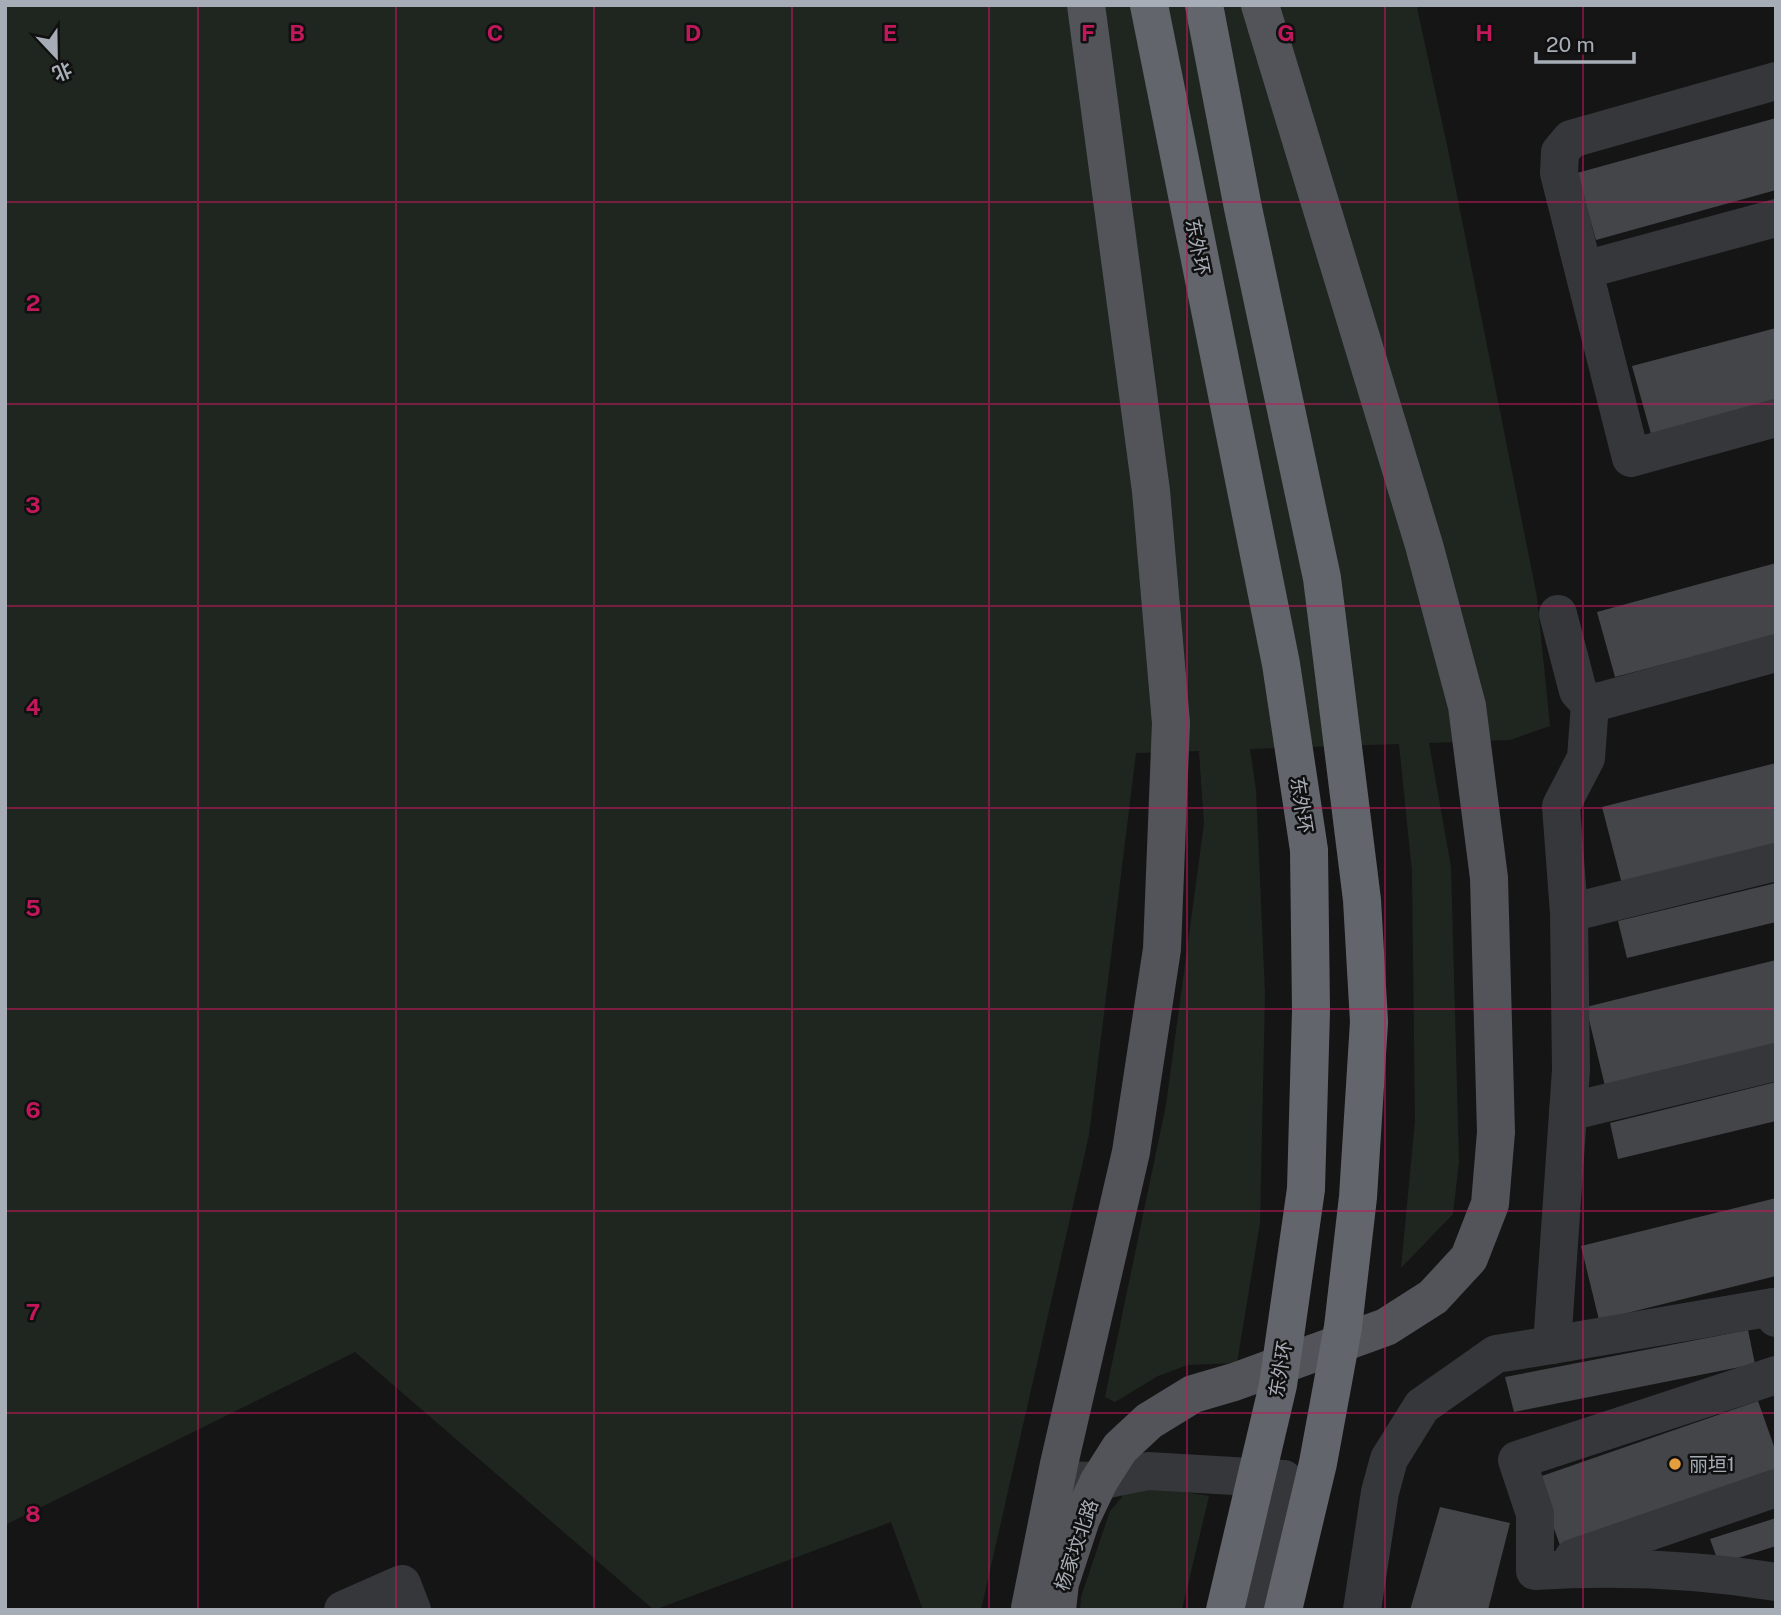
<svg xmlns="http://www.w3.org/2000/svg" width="1781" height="1615" font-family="'Public Sans','Noto Sans SC',sans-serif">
<rect width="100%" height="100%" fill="#151516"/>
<g fill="#1f261f">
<path d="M 5,5 L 1418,5 L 1417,8 L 1447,145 L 1537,597 L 1550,726 L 1510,740 L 1429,743 L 1451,867 L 1459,1162 L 1453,1214 L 1401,1268 L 1415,1121 L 1412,871 L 1399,744 L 1250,749 L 1256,790 L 1265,994 L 1260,1223 L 1237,1363 L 1188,1365 L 1158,1376 L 1115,1402 L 1105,1397 L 1166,1105 L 1204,824 L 1199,751 L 1136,753 L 1089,1135 L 981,1610 L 923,1610 L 891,1522 L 654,1610 L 355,1352 L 5,1525 Z"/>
<path d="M 1133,1484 L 1209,1496 L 1182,1610 L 1080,1610 L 1081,1597 L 1110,1511 Z"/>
</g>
<g fill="#444549">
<path d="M 1776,118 L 1776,190 L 1596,240 L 1577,173 Z"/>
<path d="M 1776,328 L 1776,400 L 1651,434 L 1632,366 Z"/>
<path d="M 1776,563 L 1776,635 L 1615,677 L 1597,612 Z"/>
<path d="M 1776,763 L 1776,845 L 1622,884 L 1602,807 Z"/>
<path d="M 1776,883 L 1776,922 L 1627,958 L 1618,921 Z"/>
<path d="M 1776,960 L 1776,1044 L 1605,1086 L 1586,1007 Z"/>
<path d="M 1776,1082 L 1776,1121 L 1618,1159 L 1610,1123 Z"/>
<path d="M 1776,1198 L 1776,1276 L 1599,1320 L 1581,1246 Z"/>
<path d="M 1748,1330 L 1755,1364 L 1514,1412 L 1505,1377 Z"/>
<path d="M 1758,1401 L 1776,1452 L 1776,1477 L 1562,1551 L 1536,1478 Z"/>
<path d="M 1440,1507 L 1510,1523 L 1488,1610 L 1410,1610 Z"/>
<path d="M 1776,1518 L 1776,1546 L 1719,1564 L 1710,1539 Z"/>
</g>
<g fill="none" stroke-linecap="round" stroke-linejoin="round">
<g stroke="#36373b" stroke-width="38">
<path d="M 1776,81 L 1571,139 L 1560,152 L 1559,173 L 1631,458 L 1776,418"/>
<path d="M 1584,270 L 1776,218"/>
<path d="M 1558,614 L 1578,691 L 1590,704"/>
<path d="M 1569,913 L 1776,862"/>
<path d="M 1568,1112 L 1776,1062"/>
<path d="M 1552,1345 L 1773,1307 L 1776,1318"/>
<path d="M 1776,1375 L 1517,1460 L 1535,1514 L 1535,1571 C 1615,1566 1696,1569 1776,1582"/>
<path d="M 1056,1480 L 1099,1481 L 1148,1471 L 1284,1479 L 1252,1610"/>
<path d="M 1573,1558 L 1776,1488"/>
<path d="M 343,1610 L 402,1584 L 412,1610"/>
<path d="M 1362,1610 L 1380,1492 L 1389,1459 L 1422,1406 L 1496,1354 L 1552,1345 L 1571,1070 L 1569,913 L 1561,806 L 1586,758 L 1590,704 L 1776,653"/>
</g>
<g stroke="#52545a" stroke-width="38">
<path d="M 1030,1608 L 1059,1464 L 1131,1152 L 1162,949 L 1171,723 L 1151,491 L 1086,5"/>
<path d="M 1057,1610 L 1060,1583 L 1081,1519 L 1099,1481 L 1120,1448 L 1149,1421 L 1193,1394 L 1234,1382 L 1386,1327 L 1433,1297 L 1469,1258 L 1490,1204 L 1496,1132 L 1489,878 L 1467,706 L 1424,545 L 1260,5"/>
</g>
<g stroke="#62666c" stroke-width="38">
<path d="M 1149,5 L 1281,664 L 1309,850 L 1311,1011 L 1306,1189 L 1278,1385 L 1225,1610"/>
<path d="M 1204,5 L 1243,208 L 1322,578 L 1362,900 L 1369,1022 L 1358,1197 L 1343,1327 L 1318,1463 L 1283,1610"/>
</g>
</g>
<path fill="none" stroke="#c2185b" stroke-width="2" stroke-opacity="0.55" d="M 198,5 L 198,1610M 396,5 L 396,1610M 594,5 L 594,1610M 792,5 L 792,1610M 989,5 L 989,1610M 1187,5 L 1187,1610M 1385,5 L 1385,1610M 1583,5 L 1583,1610M 5,202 L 1776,202M 5,404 L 1776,404M 5,606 L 1776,606M 5,808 L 1776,808M 5,1009 L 1776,1009M 5,1211 L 1776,1211M 5,1413 L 1776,1413"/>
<circle fill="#e59e3e" stroke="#101011" stroke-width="2.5" cx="1675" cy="1464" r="7"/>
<g text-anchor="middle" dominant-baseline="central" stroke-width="5" stroke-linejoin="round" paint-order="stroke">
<g font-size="19" fill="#a7adb6" stroke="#101011">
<text transform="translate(1198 247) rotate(79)">东外环</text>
<text transform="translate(1302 805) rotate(81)">东外环</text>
<text transform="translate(1280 1369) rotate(-81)">东外环</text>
<text transform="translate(1076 1545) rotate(-71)">杨家坟北路</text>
</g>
<g font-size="19" fill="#a7adb6" stroke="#101011" text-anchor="start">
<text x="1689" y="1464">丽垣1</text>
</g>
</g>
<g font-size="23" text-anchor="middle" font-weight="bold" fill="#c2185b" stroke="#101011" stroke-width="5" stroke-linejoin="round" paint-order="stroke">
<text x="297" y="41">B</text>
<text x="495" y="41">C</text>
<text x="693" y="41">D</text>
<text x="890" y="41">E</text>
<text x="1088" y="41">F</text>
<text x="1286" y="41">G</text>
<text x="1484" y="41">H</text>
<text x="33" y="311">2</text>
<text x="33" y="513">3</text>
<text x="33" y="715">4</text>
<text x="33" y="916">5</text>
<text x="33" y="1118">6</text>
<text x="33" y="1320">7</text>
<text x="33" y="1522">8</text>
</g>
<rect width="1781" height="1615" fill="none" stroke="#a7adb6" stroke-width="14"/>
<g transform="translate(56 56) rotate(158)" stroke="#101011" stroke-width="5" paint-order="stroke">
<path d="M0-5L12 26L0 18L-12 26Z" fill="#a7adb6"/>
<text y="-10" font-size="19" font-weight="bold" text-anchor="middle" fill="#a7adb6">北</text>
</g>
<path d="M1536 52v10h98v-10" fill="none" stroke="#a7adb6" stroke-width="3.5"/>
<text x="1546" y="52" font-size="21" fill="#a7adb6" stroke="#101011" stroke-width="5" paint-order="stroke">20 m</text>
</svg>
